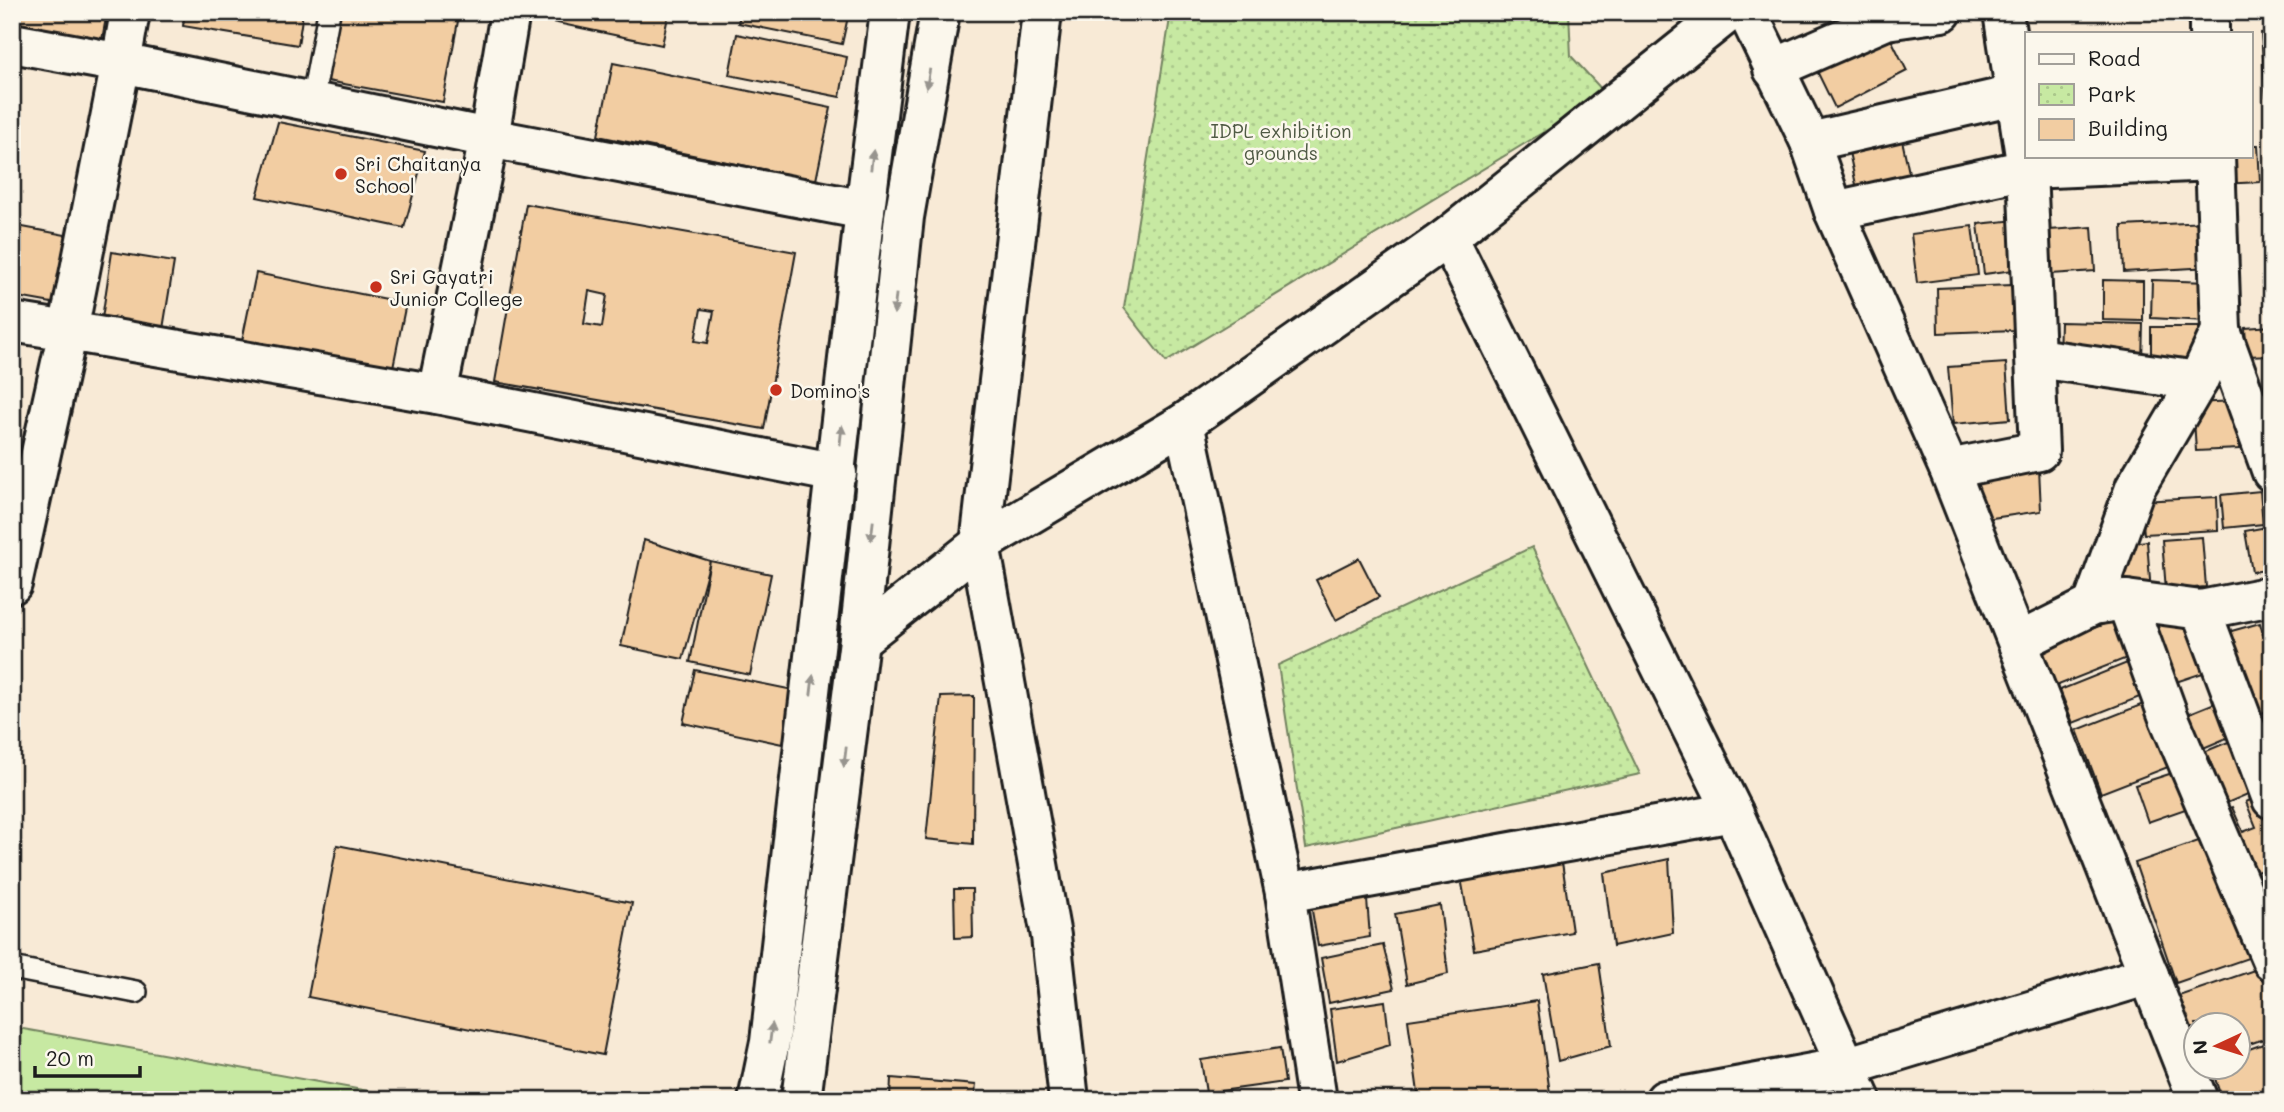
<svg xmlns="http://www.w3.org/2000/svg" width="2284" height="1112" font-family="Mali,sans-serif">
<defs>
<pattern id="park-dots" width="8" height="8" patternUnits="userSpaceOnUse" patternTransform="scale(1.75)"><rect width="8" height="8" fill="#c7e9a2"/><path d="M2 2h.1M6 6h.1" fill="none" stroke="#aac78b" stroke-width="1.8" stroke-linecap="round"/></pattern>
</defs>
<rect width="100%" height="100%" fill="#f8ead6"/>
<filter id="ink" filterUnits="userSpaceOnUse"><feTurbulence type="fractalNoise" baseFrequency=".0143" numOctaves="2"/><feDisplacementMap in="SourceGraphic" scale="14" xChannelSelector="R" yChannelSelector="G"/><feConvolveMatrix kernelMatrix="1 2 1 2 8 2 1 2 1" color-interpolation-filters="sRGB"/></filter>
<g filter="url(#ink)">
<path fill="#c7e9a2" stroke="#72825f" stroke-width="2" d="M 12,1027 L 418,1100 L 12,1100 Z"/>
<g fill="url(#park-dots)" stroke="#72825f" stroke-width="2">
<path d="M 1171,12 L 1569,12 L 1571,56 L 1606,94 L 1166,362 L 1124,308 Z"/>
<path d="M 1532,547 L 1640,774 L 1306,848 L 1278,665 Z"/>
</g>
<g fill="#f2cda2" stroke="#1c1c1c" stroke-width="2" fill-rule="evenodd">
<path d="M 12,12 L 107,12 L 102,40 L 12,24 Z"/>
<path d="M 185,12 L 303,12 L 298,45 L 183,26 Z"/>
<path d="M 335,12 L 409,12 L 458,21 L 443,102 L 322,80 Z"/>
<path d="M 539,12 L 669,12 L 662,45 L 538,19 Z"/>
<path d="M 741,12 L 849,12 L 842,44 L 738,23 Z"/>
<path d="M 1885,27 L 1907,71 L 1835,108 L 1813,63 Z"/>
<path d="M 2272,32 L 2272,95 L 2266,96 L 2261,33 Z"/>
<path d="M 737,34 L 847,57 L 840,97 L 729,75 Z"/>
<path d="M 613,63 L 831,108 L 816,180 L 598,136 Z"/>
<path d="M 278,122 L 425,151 L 404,228 L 257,197 Z"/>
<path d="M 1902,140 L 1911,182 L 1858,194 L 1849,152 Z"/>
<path d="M 2251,145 L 2258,145 L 2260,182 L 2222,184 L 2220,156 L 2251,156 Z"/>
<path d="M 526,204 L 796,252 L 764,429 L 495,382 ZM 589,291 L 607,295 L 602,327 L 584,324 ZM 701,309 L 714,311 L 708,343 L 695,341 Z"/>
<path d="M 2016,220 L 2021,269 L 1984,274 L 1978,224 Z"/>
<path d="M 2207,222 L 2210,267 L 2124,272 L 2122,226 Z"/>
<path d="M 12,225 L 76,237 L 63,305 L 12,296 Z"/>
<path d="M 1972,226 L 1978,275 L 1917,283 L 1911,234 Z"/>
<path d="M 2092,227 L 2095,271 L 2037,275 L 2035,231 Z"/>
<path d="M 112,252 L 174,262 L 162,335 L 101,325 Z"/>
<path d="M 256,273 L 406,303 L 392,372 L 242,341 Z"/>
<path d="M 2103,280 L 2143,281 L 2143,321 L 2103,320 Z"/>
<path d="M 2152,280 L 2208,282 L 2207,321 L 2151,318 Z"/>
<path d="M 2012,285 L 2014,330 L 1938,333 L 1937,288 Z"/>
<path d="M 2060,322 L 2143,324 L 2142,362 L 2059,360 Z"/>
<path d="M 2272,326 L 2272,355 L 2247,356 L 2245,328 Z"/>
<rect x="2151" y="327" width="50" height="41"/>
<path d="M 2006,363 L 2010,419 L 1953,424 L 1948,367 Z"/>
<path d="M 2237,401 L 2239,449 L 2196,451 L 2193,403 Z"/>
<path d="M 2039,468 L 2041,511 L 1978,520 L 1972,476 Z"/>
<path d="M 2260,491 L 2263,524 L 2224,528 L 2221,495 Z"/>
<path d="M 2217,497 L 2218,530 L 2144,534 L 2141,501 Z"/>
<path d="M 2272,526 L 2272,569 L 2252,572 L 2245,531 Z"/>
<path d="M 2202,537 L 2206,587 L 2166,590 L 2162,540 Z"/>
<path d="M 644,540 L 710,561 L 683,659 L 621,646 Z"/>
<path d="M 2147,541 L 2151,593 L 2109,596 L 2121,544 Z"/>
<path d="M 1359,558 L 1379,597 L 1336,620 L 1316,580 Z"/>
<path d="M 710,561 L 771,574 L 750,675 L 690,662 Z"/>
<path d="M 2188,613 L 2209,671 L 2164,686 L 2142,620 Z"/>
<path d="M 2122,617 L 2137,654 L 2056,686 L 2041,649 Z"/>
<path d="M 2260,623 L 2272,667 L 2272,705 L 2253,722 L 2228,632 Z"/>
<path d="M 2137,659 L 2150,693 L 2073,723 L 2060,690 Z"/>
<path d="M 695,670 L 798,691 L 787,745 L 683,723 Z"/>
<path d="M 974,696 L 973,844 L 926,839 L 941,697 Z"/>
<path d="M 2227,698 L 2241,732 L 2194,752 L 2180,717 Z"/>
<path d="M 2156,699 L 2181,762 L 2101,793 L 2077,730 Z"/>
<path d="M 2240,737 L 2262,788 L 2227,803 L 2223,793 L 2209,798 L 2192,757 Z"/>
<path d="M 2185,769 L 2197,805 L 2148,822 L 2135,785 Z"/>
<path d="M 2267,792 L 2272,805 L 2272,866 L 2247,876 L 2221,812 L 2232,807 L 2243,832 L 2256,827 L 2246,802 Z"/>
<path d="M 2213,836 L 2254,956 L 2176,983 L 2135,863 Z"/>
<path d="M 337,845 L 632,903 L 603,1055 L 308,997 Z"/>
<path d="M 1669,859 L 1673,933 L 1613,946 L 1604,873 Z"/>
<path d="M 1562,862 L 1572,932 L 1474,950 L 1461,878 Z"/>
<path d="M 2272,878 L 2272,922 L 2250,887 Z"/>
<path d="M 1366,887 L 1370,937 L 1318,946 L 1309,893 Z"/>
<path d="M 954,889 L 972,889 L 973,937 L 955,938 Z"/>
<path d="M 1440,905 L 1448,974 L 1407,984 L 1395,914 Z"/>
<path d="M 1383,945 L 1394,989 L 1329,1003 L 1321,958 Z"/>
<path d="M 1599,963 L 1611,1046 L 1558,1061 L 1543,974 Z"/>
<path d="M 2260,968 L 2272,1002 L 2272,1036 L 2238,1048 L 2238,1024 L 2196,1024 L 2196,1062 L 2170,999 Z"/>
<path d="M 1385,1001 L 1390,1045 L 1337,1061 L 1330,1009 Z"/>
<path d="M 1537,1001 L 1551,1100 L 1419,1100 L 1408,1020 Z"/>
<path d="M 2263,1044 L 2272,1070 L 2272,1100 L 2222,1100 L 2211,1066 L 2238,1066 L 2238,1053 Z"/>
<path d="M 1280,1048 L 1285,1082 L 1206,1093 L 1201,1060 Z"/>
<path d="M 891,1078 L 976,1085 L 974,1100 L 890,1100 Z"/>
</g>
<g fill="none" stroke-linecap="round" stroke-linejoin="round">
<g stroke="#1c1c1c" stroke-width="26">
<g id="service">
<path d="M 312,102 L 329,12"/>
<path d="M 12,968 L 136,992"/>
</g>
</g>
<g stroke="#1c1c1c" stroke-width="44">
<g id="minor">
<path d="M 1042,12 L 980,544 L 1051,936 L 1069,1100"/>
<path d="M 1747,12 L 1810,142 L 1834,211 L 1949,469 L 2198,1100"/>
<path d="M 2209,12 L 2209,33"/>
<path d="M 12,43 L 121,63 L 130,12"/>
<path d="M 1773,69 L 1886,20 L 1942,12"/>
<path d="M 1810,142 L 2027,92"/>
<path d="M 1834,211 L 2027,169 L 2215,161"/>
<path d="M 1448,237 L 1733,812 L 1861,1100"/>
<path d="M 12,322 L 68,331 L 12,584"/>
<path d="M 2221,331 L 2272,472"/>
<path d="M 2037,358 L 2198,381"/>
<path d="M 437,394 L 489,138 L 510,12"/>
<path d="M 1184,423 L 1285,893 L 1317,1100"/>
<path d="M 1949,469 L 2039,451 L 2027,169 L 2003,12"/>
<path d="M 837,473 L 437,394 L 68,331 L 121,63 L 489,138 L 865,210"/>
<path d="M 2126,600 L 2169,718 L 2272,961"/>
<path d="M 2093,605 L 2135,488 L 2198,381 L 2221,331 L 2215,156"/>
<path d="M 2201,610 L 2272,799"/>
<path d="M 859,640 L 980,544 L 1184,423 L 1448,237 L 1729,12"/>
<path d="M 2019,642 L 2093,605 L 2126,600 L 2201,610 L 2272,596"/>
<path d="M 1285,893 L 1733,812"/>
<path d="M 1665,1100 L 1845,1067 L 2149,975"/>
</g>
</g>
<g stroke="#1c1c1c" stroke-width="44">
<g id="tertiary">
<path d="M 758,1100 L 770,1042 L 865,210 L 890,12"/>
<path d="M 801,1100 L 859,640 L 904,217 L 940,12"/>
</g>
</g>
<use href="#service" stroke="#fbf7ec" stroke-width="21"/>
<use href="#minor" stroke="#fbf7ec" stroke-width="38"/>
<use href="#tertiary" stroke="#fbf7ec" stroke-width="38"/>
</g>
<defs><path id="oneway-solid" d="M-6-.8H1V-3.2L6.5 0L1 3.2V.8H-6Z" transform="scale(1.75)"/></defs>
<g fill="#97948e">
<use href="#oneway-solid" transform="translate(928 79) rotate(100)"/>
<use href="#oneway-solid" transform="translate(872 160) rotate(-83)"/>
<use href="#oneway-solid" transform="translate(895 304) rotate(96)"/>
<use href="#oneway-solid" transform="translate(841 435) rotate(-84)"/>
<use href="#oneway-solid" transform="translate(872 531) rotate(97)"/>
<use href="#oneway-solid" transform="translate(812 685) rotate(-83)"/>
<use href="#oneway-solid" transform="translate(845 757) rotate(97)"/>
<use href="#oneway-solid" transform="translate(771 1033) rotate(-83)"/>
</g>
</g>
<g fill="#c8321e" stroke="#fbf7ec" stroke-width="2.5">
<circle cx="341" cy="174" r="7"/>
<circle cx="376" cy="287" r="7"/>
<circle cx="776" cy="390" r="7"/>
</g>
<g text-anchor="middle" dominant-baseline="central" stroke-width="5" stroke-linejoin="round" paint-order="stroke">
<g font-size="19" fill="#4f5a44" stroke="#fbf7ec">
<text x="1281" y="130">IDPL exhibition<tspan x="1281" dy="22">grounds</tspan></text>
</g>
<g font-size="19" fill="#1c1c1c" stroke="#fbf7ec" text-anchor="start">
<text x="355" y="163">Sri Chaitanya<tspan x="355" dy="22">School</tspan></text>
<text x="390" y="276">Sri Gayatri<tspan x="390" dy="22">Junior College</tspan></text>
<text x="790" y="390">Domino's</text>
</g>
</g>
<rect width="2284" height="1112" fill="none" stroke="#fbf7ec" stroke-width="42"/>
<rect x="21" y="21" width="2242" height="1070" fill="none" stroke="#1c1c1c" stroke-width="2.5" filter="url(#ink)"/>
<rect x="2025" y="32" width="228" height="126" fill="#fbf7ec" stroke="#a29f99" stroke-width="2"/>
<rect x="2039" y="54" width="35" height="10" fill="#fbf7ec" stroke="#a29f99" stroke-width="2"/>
<text x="2088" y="66" font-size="21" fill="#1c1c1c">Road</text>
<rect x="2039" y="84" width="35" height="21" fill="url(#park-dots)" stroke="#a29f99" stroke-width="2"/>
<text x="2088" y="102" font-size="21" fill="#1c1c1c">Park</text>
<rect x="2039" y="119" width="35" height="21" fill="#f2cda2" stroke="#a29f99" stroke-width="2"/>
<text x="2088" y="136" font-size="21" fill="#1c1c1c">Building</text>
<g transform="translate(2217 1046) rotate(266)"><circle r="33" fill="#fbf7ec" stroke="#a29f99" stroke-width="2"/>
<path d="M0-5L12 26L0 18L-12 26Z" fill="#c8321e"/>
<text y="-10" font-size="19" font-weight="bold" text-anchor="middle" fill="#1c1c1c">N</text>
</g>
<path d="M35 1066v10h105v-10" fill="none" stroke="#1c1c1c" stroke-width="3.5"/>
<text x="46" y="1066" font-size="21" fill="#1c1c1c" stroke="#fbf7ec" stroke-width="5" paint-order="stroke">20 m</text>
</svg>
